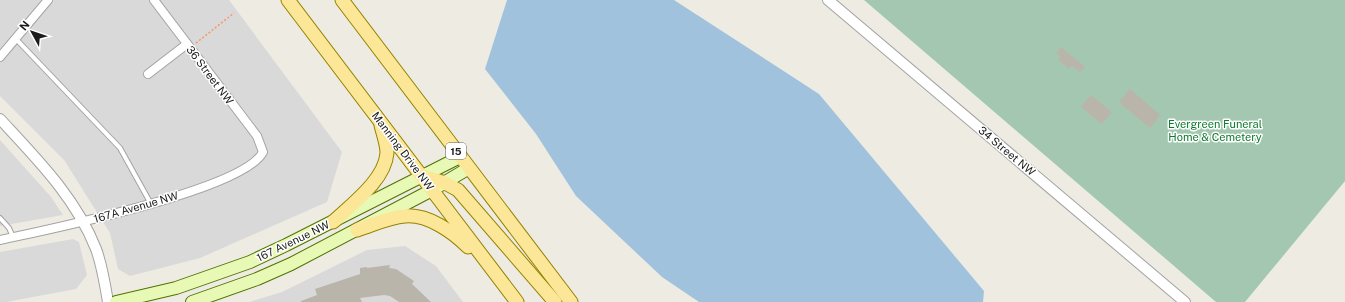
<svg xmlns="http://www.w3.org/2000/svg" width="1345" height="302" font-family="'Public Sans',sans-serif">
<rect width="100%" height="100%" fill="#eeece2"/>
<g fill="#dad9d9">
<path d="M 0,0 L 229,0 L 342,152 L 327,202 L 200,258 L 130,276 L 118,269 L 110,233 L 64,160 L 0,96 Z"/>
<path d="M 0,140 L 51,197 L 63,215 L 0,226 Z"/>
<path d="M 73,239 L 79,242 L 87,275 L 76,289 L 6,302 L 0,302 L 0,252 Z"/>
<path d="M 405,246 L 436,266 L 463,302 L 249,302 L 282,292 L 367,250 Z"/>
</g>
<path fill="#a3c7b0" d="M 864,0 L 1345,0 L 1345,181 L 1245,302 L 1216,302 Z"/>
<path fill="#a1c2dc" d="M 507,0 L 674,0 L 819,94 L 984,291 L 983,302 L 699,302 L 662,277 L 576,196 L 536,134 L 485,69 Z"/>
<g fill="#bab5ab">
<path d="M 1061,47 L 1085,67 L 1080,72 L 1072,66 L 1069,69 L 1059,60 L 1061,57 L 1056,53 Z"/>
<path d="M 1130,89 L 1160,115 L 1150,128 L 1119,102 Z"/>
<path d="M 1091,95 L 1112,112 L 1102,124 L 1081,107 Z"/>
<path d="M 390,265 L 389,268 L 396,269 L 414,281 L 412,284 L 431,302 L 399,302 L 390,296 L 384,295 L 360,298 L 362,302 L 301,302 L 301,301 L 317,295 L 315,289 L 360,274 L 360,268 L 367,267 L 367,268 Z"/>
</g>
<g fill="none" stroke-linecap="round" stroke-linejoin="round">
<g stroke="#a3a3a3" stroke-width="6">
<g id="service">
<path d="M 16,39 L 120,148 L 151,204"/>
<path d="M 0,218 L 9,228 L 13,237"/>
</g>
</g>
<g stroke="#a3a3a3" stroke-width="10">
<g id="minor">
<path d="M 0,57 L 48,0"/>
<path d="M 148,74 L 187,44"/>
<path d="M 0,240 C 46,230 244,190 263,152 L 257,136 L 154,0"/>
</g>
</g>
<g stroke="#a3a3a3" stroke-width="12">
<g id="tertiary">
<path d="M 828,0 L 1185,302"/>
<path d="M 0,119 C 37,159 76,198 96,249 C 102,265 105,284 108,302"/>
</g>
</g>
<g stroke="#4f7204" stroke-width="14">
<g id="secondary">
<path d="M 116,302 L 176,288 L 250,262 L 286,245 L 460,157"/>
<path d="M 192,302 L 257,279 L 291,264 L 432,190 L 469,168"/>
</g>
</g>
<g stroke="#948300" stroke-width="15">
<g id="primary">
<path d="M 288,0 L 517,302"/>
<path d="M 342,0 L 571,302"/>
<path d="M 423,176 L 445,183 L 458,190 L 555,302"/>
<path d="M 333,222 C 352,204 385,180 387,153 C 387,144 383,134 381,125"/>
<path d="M 357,230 C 373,225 389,217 405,216 C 428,214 453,232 468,247"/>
</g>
</g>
<path stroke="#fa9566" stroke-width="1.5" stroke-dasharray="2 2" stroke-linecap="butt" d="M 196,43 L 234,13"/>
<use href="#service" stroke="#fff" stroke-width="4"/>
<use href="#minor" stroke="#fff" stroke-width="8"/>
<use href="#tertiary" stroke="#fff" stroke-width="10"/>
<use href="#secondary" stroke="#e7f9b4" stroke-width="12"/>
<use href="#primary" stroke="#fce698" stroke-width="13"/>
</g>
<g text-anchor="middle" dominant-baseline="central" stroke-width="3" stroke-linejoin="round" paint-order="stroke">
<rect fill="#fff" stroke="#606060" stroke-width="1" x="446" y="143" width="20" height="16" rx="3"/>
<g font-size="10" font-weight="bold" fill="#1c1c1c">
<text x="456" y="151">15</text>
</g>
<g font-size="11" fill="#1c1c1c" stroke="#fff">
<text transform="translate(210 75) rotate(53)">36 Street NW</text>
<text transform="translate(403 151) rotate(53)">Manning Drive NW</text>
<text transform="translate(1007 151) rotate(40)">34 Street NW</text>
<text transform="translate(136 207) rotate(-16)">167A Avenue NW</text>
<text transform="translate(293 241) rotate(-26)">167 Avenue NW</text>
</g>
<g font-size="11" fill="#0b7a2c" stroke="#fff">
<text x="1215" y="124">Evergreen Funeral<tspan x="1215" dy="13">Home &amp; Cemetery</tspan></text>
</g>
</g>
<g transform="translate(32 32) rotate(310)" stroke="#ffffff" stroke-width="3" paint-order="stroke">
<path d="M0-3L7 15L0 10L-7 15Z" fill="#1c1c1c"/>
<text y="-6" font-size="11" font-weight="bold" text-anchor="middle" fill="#1c1c1c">N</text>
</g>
</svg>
